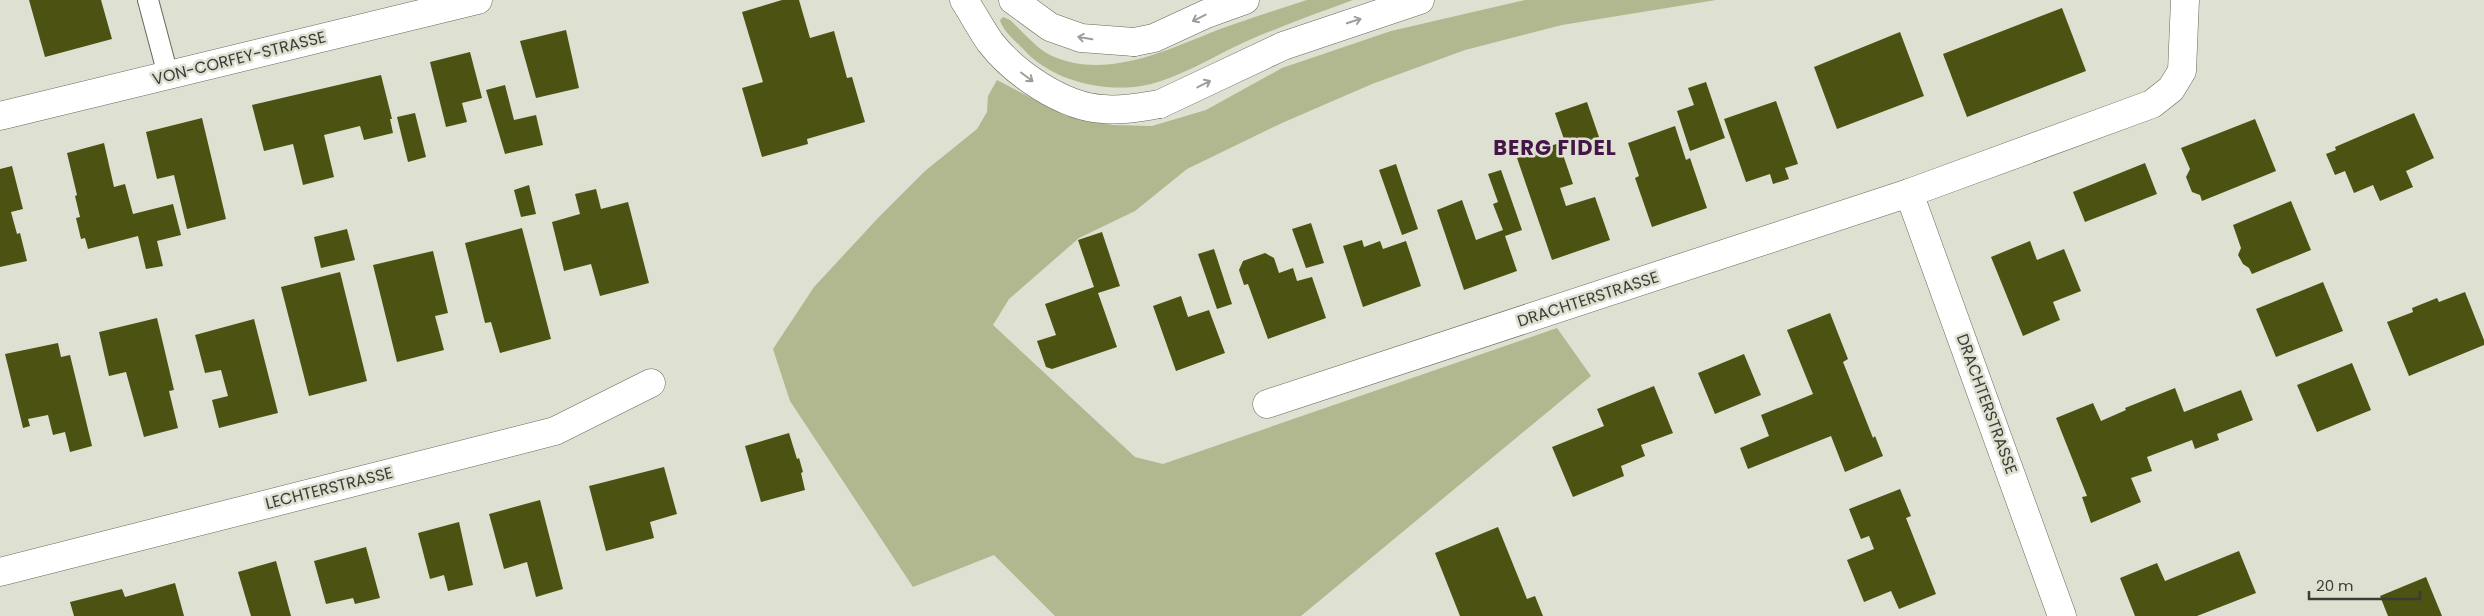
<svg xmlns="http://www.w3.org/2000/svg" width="2484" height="616" font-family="Poppins,sans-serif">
<rect width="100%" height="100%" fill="#dee1d1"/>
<g fill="#b1b78e">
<path d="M 1307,0 L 1353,0 C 1317,13 1282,26 1247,41 C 1218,54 1191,71 1161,81 C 1118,96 1058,85 1026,52 C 1018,43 1003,32 1000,20 L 1003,17 L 1010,20 C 1022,31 1036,48 1050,55 C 1107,82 1170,48 1223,28 C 1251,18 1279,9 1307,0 Z"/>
<path d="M 1525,0 L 1716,0 L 1562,25 L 1465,50 L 1372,84 L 1282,123 L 1187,169 L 1135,211 L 1079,238 L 1009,299 L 993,325 L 1135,457 L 1163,464 L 1557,328 L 1591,376 L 1301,616 L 1055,616 L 994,555 L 913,587 L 790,401 L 773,349 L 814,287 L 878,218 L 925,171 L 977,129 L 987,112 L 988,96 L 997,80 L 1066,116 L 1113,125 L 1152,126 L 1206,110 L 1282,68 L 1391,31 Z"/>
</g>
<g fill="#4c5211">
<path d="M 29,0 L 101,0 L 112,39 L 45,57 Z"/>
<path d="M 782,0 L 799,0 L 810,38 L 834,31 L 847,78 L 852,77 L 865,122 L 807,139 L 808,144 L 762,157 L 742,88 L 763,82 L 742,12 Z"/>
<path d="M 2062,8 L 2086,71 L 1967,117 L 1943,54 Z"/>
<path d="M 566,30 L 579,88 L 536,98 L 520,41 Z"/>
<path d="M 1900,32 L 1924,96 L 1837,129 L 1814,67 Z"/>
<path d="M 470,52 L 482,98 L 462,103 L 467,122 L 446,127 L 430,62 Z"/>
<path d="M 381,75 L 392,119 L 390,119 L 393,133 L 364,140 L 360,126 L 324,135 L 334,177 L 303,185 L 293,144 L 264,151 L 252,105 Z"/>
<path d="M 1706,82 L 1725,138 L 1690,151 L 1677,111 L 1694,105 L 1688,88 Z"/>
<path d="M 505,85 L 514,120 L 536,115 L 543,145 L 505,154 L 486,90 Z"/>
<path d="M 1776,101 L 1798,164 L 1785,168 L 1789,179 L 1773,184 L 1770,174 L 1746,182 L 1724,119 Z"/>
<path d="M 1587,102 L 1599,137 L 1567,148 L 1555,113 Z"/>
<path d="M 415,113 L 426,157 L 408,162 L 397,117 Z"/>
<path d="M 2414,113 L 2434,158 L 2406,171 L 2413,187 L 2380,201 L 2373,185 L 2354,193 L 2345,171 L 2335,175 L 2326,154 L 2336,150 L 2335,147 Z"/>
<path d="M 202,118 L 226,219 L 187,229 L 174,175 L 157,179 L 146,132 Z"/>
<path d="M 2255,119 L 2276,171 L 2202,201 L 2200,195 L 2192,192 L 2186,177 L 2190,169 L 2181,148 Z"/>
<path d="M 1675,126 L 1686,160 L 1690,158 L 1707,208 L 1652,227 L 1635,178 L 1639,176 L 1628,143 Z"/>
<path d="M 104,143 L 114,187 L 125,184 L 133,214 L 173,204 L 181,235 L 157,241 L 163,266 L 146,269 L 138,236 L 88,249 L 85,238 L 81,239 L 76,218 L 80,217 L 75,196 L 77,195 L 67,153 Z"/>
<path d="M 1559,143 L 1573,184 L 1560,188 L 1566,206 L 1595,197 L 1610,240 L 1552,260 L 1517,158 Z"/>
<path d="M 2145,163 L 2157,194 L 2085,222 L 2073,192 Z"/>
<path d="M 1396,164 L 1418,229 L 1402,235 L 1379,170 Z"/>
<path d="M 12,166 L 23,209 L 11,212 L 17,234 L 20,233 L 27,261 L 0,267 L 0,169 Z"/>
<path d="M 1501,170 L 1522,230 L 1505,236 L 1517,271 L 1464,290 L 1437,210 L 1462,200 L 1476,240 L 1503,230 L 1493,204 L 1498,202 L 1488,174 Z"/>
<path d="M 529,185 L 536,214 L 521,217 L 514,190 Z"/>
<path d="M 596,189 L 601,209 L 628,202 L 649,283 L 600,296 L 591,264 L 564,271 L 552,222 L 580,214 L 575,194 Z"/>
<path d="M 2291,201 L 2311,250 L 2252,274 L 2249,268 L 2243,264 L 2238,255 L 2241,248 L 2233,225 Z"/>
<path d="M 1311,223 L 1324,263 L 1306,268 L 1292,229 Z"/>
<path d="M 522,228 L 551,339 L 500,353 L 491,322 L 485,323 L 465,243 Z"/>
<path d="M 347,229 L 355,260 L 321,268 L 314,237 Z"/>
<path d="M 1102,232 L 1120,286 L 1098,293 L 1117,347 L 1052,369 L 1046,367 L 1037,341 L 1056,335 L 1045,304 L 1094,287 L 1078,240 Z"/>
<path d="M 1362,240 L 1364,247 L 1380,241 L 1383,249 L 1406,241 L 1421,286 L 1363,307 L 1343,246 Z"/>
<path d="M 2030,241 L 2037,260 L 2064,249 L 2081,291 L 2053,302 L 2060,320 L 2023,336 L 1991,257 Z"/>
<path d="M 1214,249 L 1232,304 L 1217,309 L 1198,254 Z"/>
<path d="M 433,251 L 448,313 L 435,316 L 444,350 L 397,362 L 373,265 Z"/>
<path d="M 1265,253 L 1274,258 L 1279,273 L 1293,268 L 1297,281 L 1312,277 L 1326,318 L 1268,339 L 1248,284 L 1244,285 L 1239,270 L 1243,261 Z"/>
<path d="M 340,272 L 367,381 L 309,396 L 281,287 Z"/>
<path d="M 2323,282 L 2343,331 L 2276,357 L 2256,309 Z"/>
<path d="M 2465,292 L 2484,340 L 2484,345 L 2409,376 L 2387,322 L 2413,312 L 2412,308 L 2437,298 L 2439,302 Z"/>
<path d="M 1181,296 L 1188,317 L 1209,310 L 1225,353 L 1176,371 L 1153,306 Z"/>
<path d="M 1830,313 L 1848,359 L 1843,362 L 1873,438 L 1875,436 L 1883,456 L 1845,472 L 1831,436 L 1748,469 L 1740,448 L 1769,436 L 1761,415 L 1813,394 L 1787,330 Z"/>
<path d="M 157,318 L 174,390 L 169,391 L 178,428 L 144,437 L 126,372 L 109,376 L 99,332 Z"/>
<path d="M 254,319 L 278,413 L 219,428 L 212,400 L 228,396 L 221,370 L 205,373 L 195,335 Z"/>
<path d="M 58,343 L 61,357 L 70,355 L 92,446 L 70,452 L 65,432 L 53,435 L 48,415 L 28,419 L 30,426 L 23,428 L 5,354 Z"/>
<path d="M 1744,354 L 1761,395 L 1715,414 L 1698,373 Z"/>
<path d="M 2352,363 L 2371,410 L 2317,432 L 2297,385 Z"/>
<path d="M 1654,386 L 1673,433 L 1641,445 L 1645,456 L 1621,466 L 1624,476 L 1573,497 L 1552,447 L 1604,426 L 1597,409 Z"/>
<path d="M 2175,388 L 2184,412 L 2241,390 L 2253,420 L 2217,434 L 2219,440 L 2195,449 L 2192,440 L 2147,457 L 2152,471 L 2131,478 L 2141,502 L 2091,523 L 2082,497 L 2087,496 L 2056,418 L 2093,403 L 2101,421 L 2126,410 L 2125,408 Z"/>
<path d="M 789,433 L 797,459 L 799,458 L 803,472 L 801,473 L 805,490 L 761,502 L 745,446 Z"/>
<path d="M 664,467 L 677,514 L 650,522 L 654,538 L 606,551 L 589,486 Z"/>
<path d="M 1900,489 L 1911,516 L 1906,518 L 1936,594 L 1899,609 L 1891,591 L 1864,602 L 1847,560 L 1874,549 L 1869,536 L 1861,539 L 1849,509 Z"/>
<path d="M 540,500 L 563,589 L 536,597 L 527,562 L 504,569 L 489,514 Z"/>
<path d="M 459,522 L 473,585 L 448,591 L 444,575 L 430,579 L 418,533 Z"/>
<path d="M 1498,527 L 1527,599 L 1535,596 L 1543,616 L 1460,616 L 1435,553 Z"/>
<path d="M 366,547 L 380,598 L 355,604 L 353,598 L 326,604 L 314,561 Z"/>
<path d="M 2239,551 L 2256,593 L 2197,616 L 2135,616 L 2120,578 L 2157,563 L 2165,581 Z"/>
<path d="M 276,561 L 291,616 L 251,616 L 238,572 Z"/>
<path d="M 2426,577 L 2442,616 L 2388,616 L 2380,596 Z"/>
<path d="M 175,583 L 184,616 L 74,616 L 70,602 L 122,589 L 125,597 Z"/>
</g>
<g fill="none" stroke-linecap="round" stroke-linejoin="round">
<g stroke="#66685a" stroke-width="22">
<path id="service" d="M 148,0 L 168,75"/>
</g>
<g stroke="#66685a" stroke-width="29">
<g id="minor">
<path d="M 964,0 C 973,14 981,29 990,42 C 1014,73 1063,107 1103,109 C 1122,111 1141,107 1160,104"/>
<path d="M 1013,0 L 1050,27 L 1081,38 L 1134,42"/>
<path d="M 0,116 L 478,0"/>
<path d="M 1909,193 L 2062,616"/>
<path d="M 1267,404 L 1909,193 L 2152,104 L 2171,89 L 2182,71 L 2185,0"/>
<path d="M 0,572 L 555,431 L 651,383"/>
</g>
</g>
<g stroke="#66685a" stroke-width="29">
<g id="tertiary">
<path d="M 1134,42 L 1154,38 L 1206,14 L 1245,0"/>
<path d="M 1160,104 L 1283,46 L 1420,0"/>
</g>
</g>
<use href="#service" stroke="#fff" stroke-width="20"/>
<use href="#minor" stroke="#fff" stroke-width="28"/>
<use href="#tertiary" stroke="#fff" stroke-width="28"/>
</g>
<defs><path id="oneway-shaft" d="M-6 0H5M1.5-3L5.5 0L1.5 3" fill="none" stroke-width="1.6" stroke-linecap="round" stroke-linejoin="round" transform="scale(1.25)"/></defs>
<g stroke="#9d9e9a">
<use href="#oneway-shaft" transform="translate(1199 18) rotate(153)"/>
<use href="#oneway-shaft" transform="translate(1354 21) rotate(-18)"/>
<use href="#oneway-shaft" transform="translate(1085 38) rotate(-170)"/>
<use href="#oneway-shaft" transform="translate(1027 77) rotate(37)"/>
<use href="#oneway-shaft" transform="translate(1204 84) rotate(-27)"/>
</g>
<g text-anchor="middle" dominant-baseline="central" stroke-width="5" stroke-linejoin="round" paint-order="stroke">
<g font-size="16" fill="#3b3c36" stroke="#dee1d1">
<text transform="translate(239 58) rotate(-14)">VON-CORFEY-STRASSE</text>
<text transform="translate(1588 299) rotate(-18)">DRACHTERSTRASSE</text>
<text transform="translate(1987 404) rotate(70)">DRACHTERSTRASSE</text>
<text transform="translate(329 488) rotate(-14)">LECHTERSTRASSE</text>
</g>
<g font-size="21" font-weight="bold" letter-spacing="1" fill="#441648" stroke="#dee1d1">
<text x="1555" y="147">BERG FIDEL</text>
</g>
</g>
<path d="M2309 591v8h111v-8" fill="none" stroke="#3b3c36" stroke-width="2.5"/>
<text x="2316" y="591" font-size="15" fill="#3b3c36" stroke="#dee1d1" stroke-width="4" paint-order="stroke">20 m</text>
</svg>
